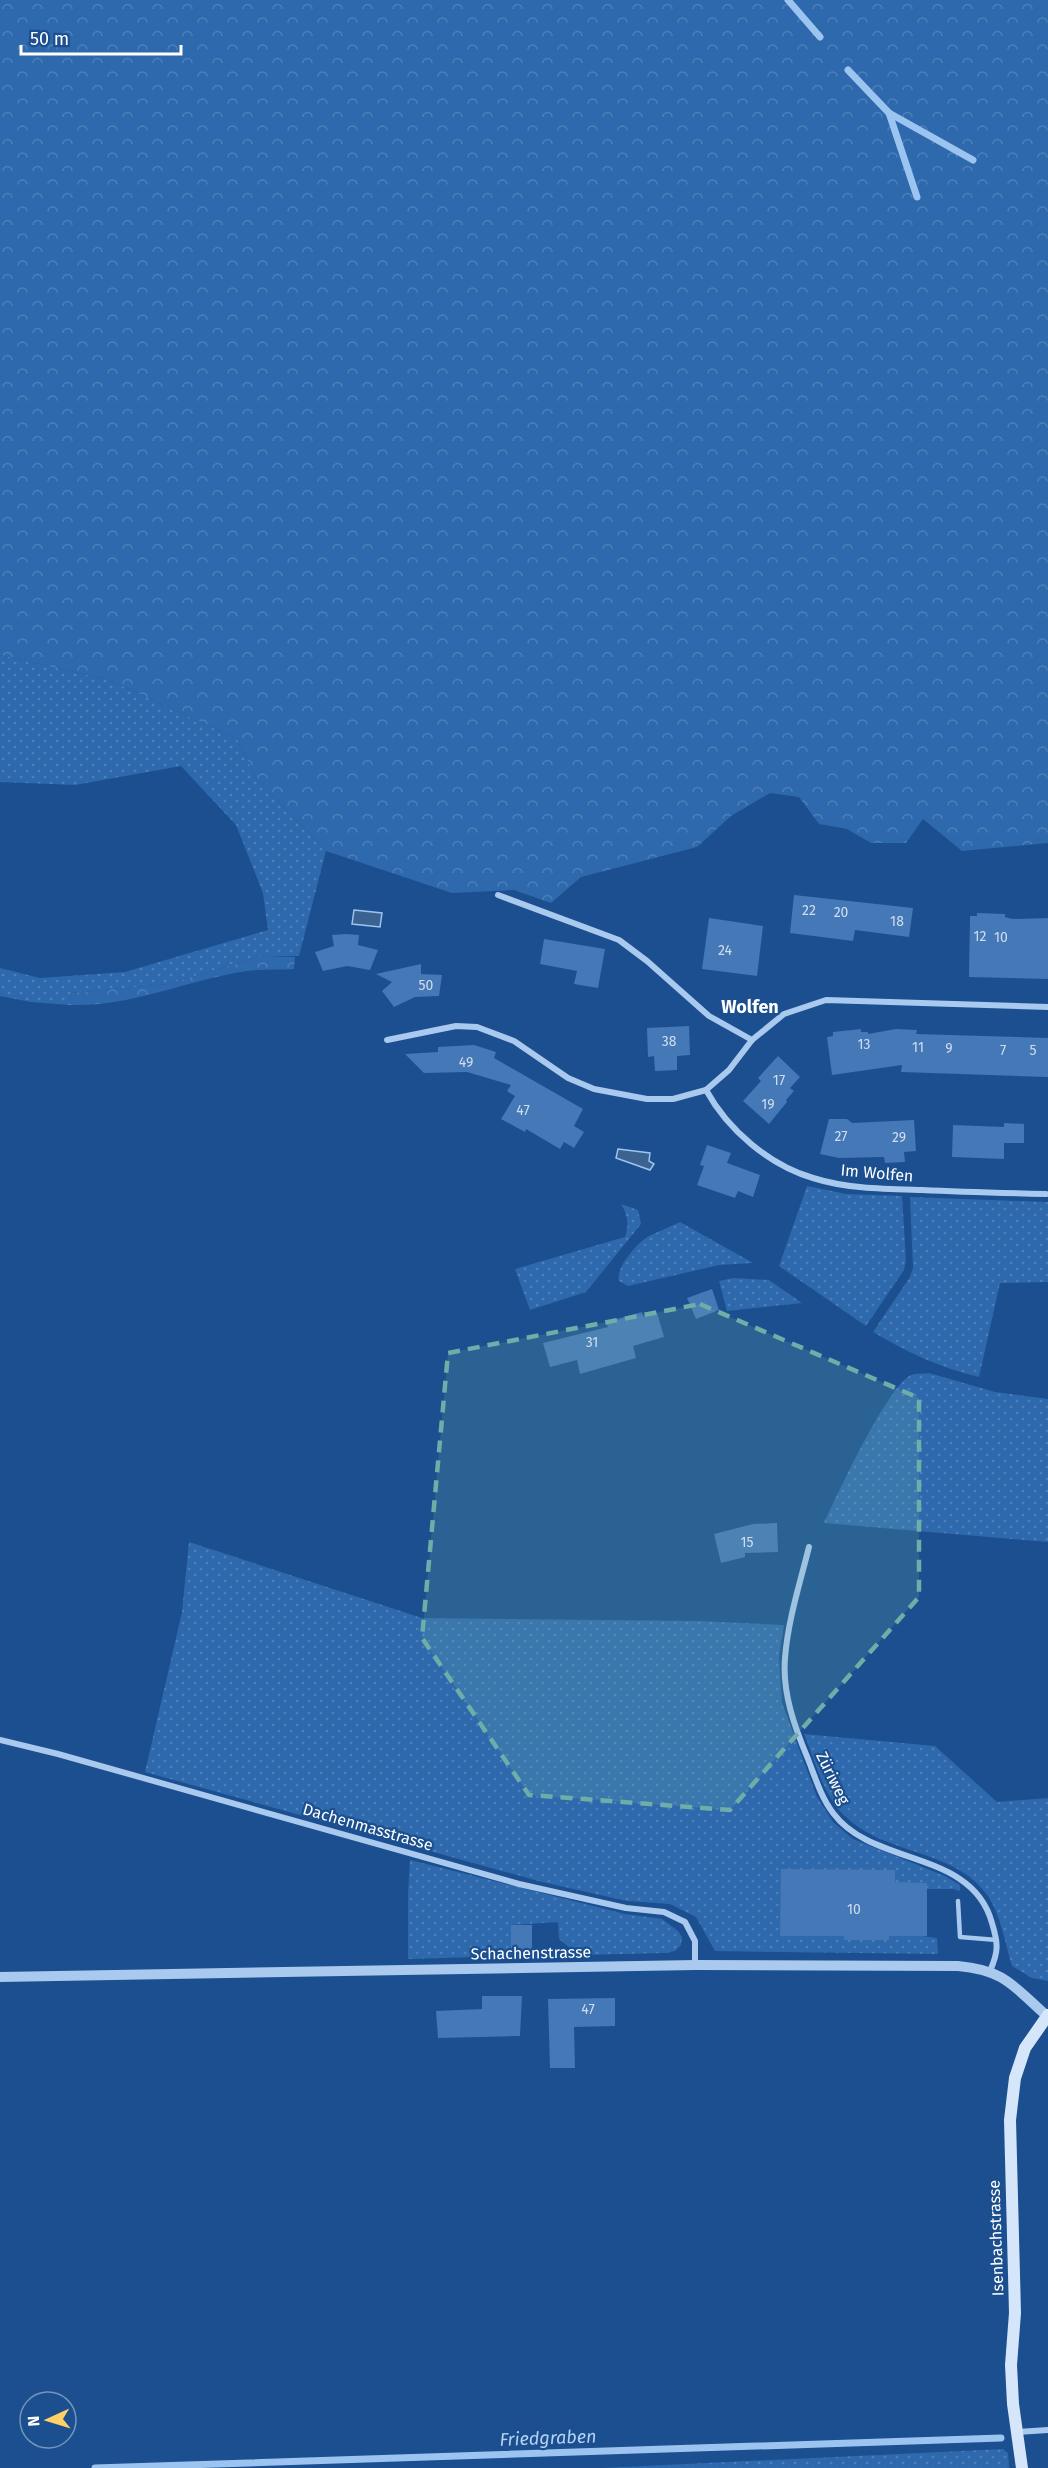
<svg xmlns="http://www.w3.org/2000/svg" width="1048" height="2468" font-family="'Fira Sans',sans-serif">
<defs>
<pattern id="grass-dots" width="8" height="8" patternUnits="userSpaceOnUse" patternTransform="scale(1.5)"><rect width="8" height="8" fill="#2e69ad"/><path d="M2 2h.1M6 6h.1" fill="none" stroke="#4d80b9" stroke-width="1.8" stroke-linecap="round"/></pattern>
<pattern id="forest-crowns" width="20" height="18" patternUnits="userSpaceOnUse" patternTransform="scale(1.5)"><rect width="20" height="18" fill="#2e69ad"/><path d="M2 6a3 3 0 1 1 6 0M12 15a3 3 0 1 1 6 0" fill="none" stroke="#4d80b9"/></pattern>
</defs>
<rect width="100%" height="100%" fill="#1b4f8f"/>
<g fill="url(#grass-dots)">
<path d="M 0,655 L 109,680 L 237,739 L 257,780 L 326,851 L 299,956 L 263,956 L 168,984 L 71,993 L 70,1005 L 31,1002 L 0,996 L 0,968 L 40,978 L 125,972 L 268,930 L 263,893 L 236,825 L 181,766 L 75,785 L 0,782 Z"/>
<path d="M 807,1186 L 846,1194 L 902,1196 L 906,1260 L 904,1270 L 866,1326 L 779,1266 Z"/>
<path d="M 910,1197 L 1048,1202 L 1048,1282 L 1000,1283 L 979,1377 C 940,1368 907,1352 873,1332 L 910,1277 L 913,1268 Z"/>
<path d="M 621,1204 L 638,1210 L 641,1224 L 586,1292 L 530,1310 L 515,1269 L 625,1237 C 629,1225 628,1215 621,1204 Z"/>
<path d="M 680,1222 L 753,1263 L 719,1265 L 628,1286 L 619,1281 C 615,1268 638,1242 649,1236 C 659,1231 670,1227 680,1222 Z"/>
<path d="M 733,1278 L 769,1280 L 802,1303 L 727,1311 L 719,1281 Z"/>
<path d="M 929,1373 L 995,1392 L 1048,1399 L 1048,1542 L 824,1523 C 836,1497 888,1385 911,1375 C 915,1373 924,1374 929,1373 Z"/>
<path d="M 189,1542 L 422,1618 L 697,1621 L 784,1625 L 779,1657 L 782,1703 L 817,1797 L 833,1822 L 853,1839 L 945,1876 L 960,1885 L 960,1891 L 953,1889 L 921,1889 L 915,1935 L 937,1938 L 938,1954 L 715,1951 L 696,1917 L 670,1904 L 627,1901 L 542,1882 L 145,1772 L 182,1612 Z"/>
<path d="M 804,1734 L 935,1746 L 997,1802 L 1048,1798 L 1048,1981 L 1032,1978 L 1012,1966 C 1005,1943 1001,1916 988,1896 C 955,1848 885,1856 845,1816 C 823,1796 815,1760 804,1734 Z"/>
<path d="M 410,1860 L 625,1914 L 662,1919 L 678,1931 L 682,1937 L 681,1945 L 675,1951 L 666,1953 L 579,1955 L 559,1939 L 558,1922 L 512,1925 L 512,1949 L 532,1949 L 541,1955 L 408,1959 L 408,1893 Z"/>
<path d="M 1003,2449 L 1008,2453 L 1009,2468 L 602,2468 Z"/>
</g>
<g fill="url(#forest-crowns)">
<path d="M 0,0 L 1048,0 L 1048,843 L 962,851 L 923,819 L 906,843 L 871,843 L 847,829 L 819,824 L 799,797 L 770,793 L 731,816 L 697,847 L 581,877 L 551,903 L 514,890 L 452,893 L 326,851 L 257,780 L 237,739 L 109,680 L 0,655 Z"/>
<path d="M 263,956 L 295,957 L 294,969 C 279,970 263,969 247,971 C 187,980 132,1007 70,1005 L 71,993 L 168,984 Z"/>
</g>
<g fill="#3c6290" stroke="#9cc4f0" stroke-width="1.5">
<path d="M 354,910 L 382,913 L 380,927 L 352,924 Z"/>
<path d="M 618,1149 L 650,1153 L 649,1161 L 654,1164 L 650,1170 L 616,1158 Z"/>
</g>
<g fill="none" stroke-linecap="round" stroke-linejoin="round">
<g stroke="#9cc4f0" stroke-width="7">
<path d="M 788,0 L 820,37"/>
<path d="M 848,70 L 889,113 L 973,160"/>
<path d="M 889,113 L 917,197"/>
<path d="M 95,2468 L 1001,2438"/>
</g>
</g>
<g fill="#4478b7">
<path d="M 794,895 L 913,908 L 909,937 L 855,930 L 853,941 L 790,933 Z"/>
<path d="M 977,913 L 1005,914 L 1005,917 L 1012,919 L 1048,918 L 1048,979 L 969,977 L 970,916 L 977,916 Z"/>
<path d="M 709,918 L 763,926 L 757,976 L 702,969 Z"/>
<path d="M 346,934 L 359,935 L 358,945 L 378,950 L 370,970 L 347,966 L 323,971 L 315,952 L 334,946 L 332,935 Z"/>
<path d="M 544,939 L 605,949 L 598,988 L 574,984 L 577,971 L 540,964 Z"/>
<path d="M 421,964 L 421,974 L 442,975 L 439,996 L 415,997 L 394,1007 L 382,991 L 392,982 L 376,974 Z"/>
<path d="M 689,1026 L 690,1055 L 677,1056 L 677,1070 L 655,1071 L 654,1056 L 648,1057 L 647,1028 Z"/>
<path d="M 861,1029 L 861,1032 L 868,1032 L 868,1034 L 896,1029 L 917,1030 L 916,1034 L 1048,1038 L 1048,1077 L 901,1072 L 902,1065 L 832,1075 L 827,1037 L 833,1036 L 833,1032 Z"/>
<path d="M 474,1045 L 496,1052 L 494,1058 L 583,1109 L 574,1126 L 584,1132 L 574,1148 L 564,1142 L 560,1149 L 526,1129 L 525,1132 L 501,1119 L 515,1096 L 507,1091 L 511,1085 L 467,1072 L 424,1073 L 405,1054 L 438,1052 L 438,1047 Z"/>
<path d="M 778,1056 L 800,1077 L 790,1088 L 794,1091 L 786,1100 L 787,1102 L 769,1124 L 743,1101 L 761,1081 L 758,1078 Z"/>
<path d="M 829,1119 L 847,1119 L 852,1123 L 914,1120 L 916,1151 L 904,1152 L 905,1162 L 885,1163 L 884,1157 L 839,1158 L 820,1154 Z"/>
<path d="M 1004,1123 L 1024,1124 L 1024,1143 L 1004,1143 L 1004,1159 L 952,1157 L 953,1125 L 1004,1127 Z"/>
<path d="M 707,1145 L 731,1153 L 727,1163 L 760,1175 L 753,1197 L 738,1191 L 735,1198 L 697,1185 L 704,1166 L 700,1165 Z"/>
<path d="M 712,1289 L 719,1310 L 696,1319 L 687,1298 Z"/>
<path d="M 642,1312 L 644,1317 L 657,1313 L 664,1337 L 633,1346 L 636,1358 L 580,1374 L 577,1360 L 550,1367 L 543,1343 L 608,1327 L 606,1322 Z"/>
<path d="M 777,1523 L 778,1552 L 745,1553 L 745,1557 L 721,1563 L 714,1534 L 753,1524 Z"/>
<path d="M 781,1869 L 895,1870 L 895,1882 L 927,1883 L 927,1936 L 889,1936 L 889,1940 L 844,1940 L 844,1936 L 780,1936 Z"/>
<rect x="511" y="1925" width="21" height="24"/>
<path d="M 482,1996 L 522,1996 L 520,2036 L 438,2038 L 436,2011 L 482,2009 Z"/>
<path d="M 615,1998 L 615,2026 L 574,2027 L 575,2068 L 550,2068 L 548,1999 Z"/>
</g>
<g fill="none" stroke-linecap="round" stroke-linejoin="round">
<path stroke="#a9c9ee" stroke-width="4.5" d="M 958,1901 L 960,1937 L 997,1940"/>
<g stroke="#a9c9ee" stroke-width="6">
<path d="M 498,895 L 619,940 L 647,961 L 709,1016 L 752,1040"/>
<path d="M 387,1040 L 456,1026 L 477,1027 L 514,1041 L 568,1078 L 594,1089 L 647,1099 L 673,1099 L 706,1090 L 729,1070 L 752,1040 L 784,1014 L 826,1000 L 1048,1007"/>
<path d="M 706,1090 C 728,1130 769,1165 813,1178 C 848,1189 885,1189 922,1190 C 963,1192 1004,1193 1046,1194"/>
<path d="M 809,1547 C 800,1583 788,1620 785,1658 C 782,1693 795,1728 808,1759 C 815,1777 821,1797 833,1813 C 873,1867 972,1849 992,1923 C 998,1943 999,1951 990,1971"/>
<path d="M 0,1740 L 58,1754 L 519,1884 L 626,1908 L 664,1912 L 685,1922 L 695,1941 L 695,1965"/>
<path d="M 1017,2432 L 1048,2430"/>
</g>
<path stroke="#a9c9ee" stroke-width="10" d="M 0,1977 L 695,1965 L 958,1966 C 1005,1970 1014,1987 1047,2016"/>
<path stroke="#d6e6fa" stroke-width="12" d="M 1022,2468 L 1013,2404 L 1011,2365 L 1015,2313 L 1010,2120 L 1015,2078 L 1025,2048 L 1048,2015"/>
</g>
<path fill="#6fada8" fill-opacity="0.2" stroke="#6fada8" stroke-width="4.5" stroke-dasharray="12 8" stroke-linejoin="round" d="M 700,1304 L 919,1398 L 919,1597 L 730,1810 L 529,1795 L 422,1638 L 448,1353 Z"/>
<g text-anchor="middle" dominant-baseline="central" stroke-width="4.5" stroke-linejoin="round" paint-order="stroke">
<g font-size="14" fill="#d0dded">
<text x="809" y="910">22</text>
<text x="841" y="912">20</text>
<text x="897" y="921">18</text>
<text x="980" y="936">12</text>
<text x="1001" y="937">10</text>
<text x="725" y="950">24</text>
<text x="426" y="985">50</text>
<text x="669" y="1041">38</text>
<text x="864" y="1044">13</text>
<text x="918" y="1047">11</text>
<text x="949" y="1048">9</text>
<text x="1003" y="1050">7</text>
<text x="1033" y="1050">5</text>
<text x="466" y="1062">49</text>
<text x="779" y="1080">17</text>
<text x="768" y="1104">19</text>
<text x="523" y="1110">47</text>
<text x="841" y="1136">27</text>
<text x="899" y="1137">29</text>
<text x="592" y="1342">31</text>
<text x="747" y="1542">15</text>
<text x="854" y="1909">10</text>
<text x="588" y="2009">47</text>
</g>
<g font-size="16" fill="#fff" stroke="#1b4f8f">
<text transform="translate(877 1173) rotate(5)">Im Wolfen</text>
<text transform="translate(833 1778) rotate(64)">Züriweg</text>
<text transform="translate(368 1827) rotate(16)">Dachenmasstrasse</text>
<text transform="translate(531 1953) rotate(-1)">Schachenstrasse</text>
<text transform="translate(996 2238) rotate(-92)">Isenbachstrasse</text>
</g>
<g font-size="18" font-weight="bold" fill="#fff" stroke="#1b4f8f">
<text x="750" y="1007">Wolfen</text>
</g>
<g font-size="18" font-style="italic" fill="#b5d3f5" stroke="#1b4f8f">
<text transform="translate(548 2438) rotate(-2)">Friedgraben</text>
</g>
</g>
<g transform="translate(48 2420) rotate(266)"><circle r="28" fill="#1b4f8f" stroke="#7695bc" stroke-width="1.5"/>
<path d="M0-4.5L10 22L0 15L-10 22Z" fill="#ffd166"/>
<text y="-9" font-size="16" font-weight="bold" text-anchor="middle" fill="#ffffff">N</text>
</g>
<path d="M21 45v9h160v-9" fill="none" stroke="#ffffff" stroke-width="3"/>
<text x="30" y="45" font-size="18" fill="#ffffff" stroke="#1b4f8f" stroke-width="4.5" paint-order="stroke">50 m</text>
</svg>
